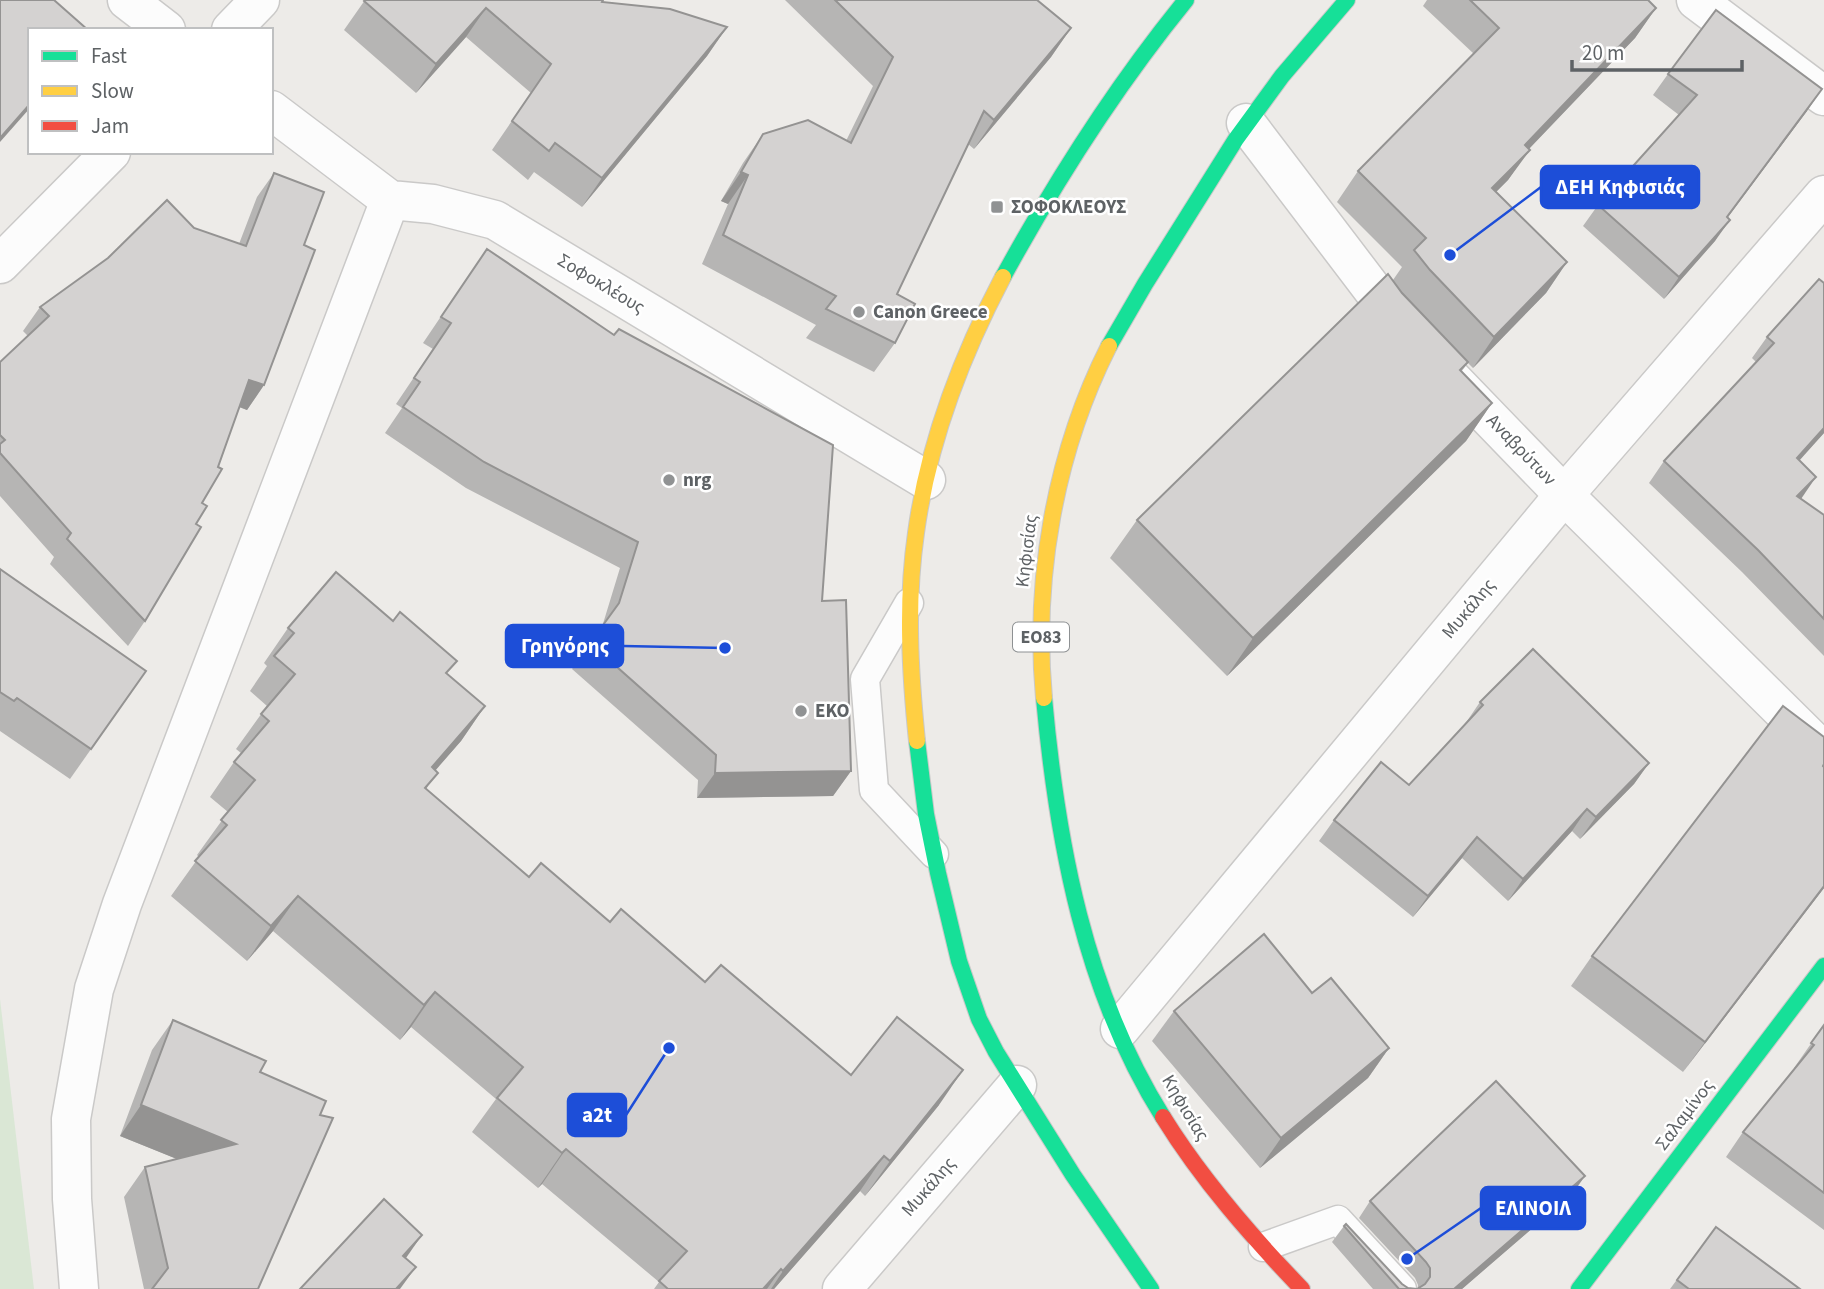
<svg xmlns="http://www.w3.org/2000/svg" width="1824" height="1289" font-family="'Source Sans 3',sans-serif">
<rect width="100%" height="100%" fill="#edebe8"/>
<path fill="#dae7d5" d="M 0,999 L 34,1289 L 0,1289 Z"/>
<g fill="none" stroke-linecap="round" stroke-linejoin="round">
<g stroke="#cac9c8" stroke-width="31">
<g id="lane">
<path d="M 909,603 L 865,679 L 874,790 L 934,854"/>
<path d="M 1263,1247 L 1338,1220 L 1402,1289"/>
</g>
</g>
<g stroke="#cac9c8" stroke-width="41">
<g id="street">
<path d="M 127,0 L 166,30"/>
<path d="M 1696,0 L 1824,96"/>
<path d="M 231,30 L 260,0"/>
<path d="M 271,110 L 390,200 L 433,204 L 495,220 L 926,480"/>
<path d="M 1246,123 L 1392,315 L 1404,328"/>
<path d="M 0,264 L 111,152"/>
<path d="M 1450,377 L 1564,495 L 1824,752"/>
<path d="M 1120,1029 L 1564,495 L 1824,195"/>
<path d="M 79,1289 L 72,1199 L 71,1119 L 94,989 L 122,904 L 390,200"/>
<path d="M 842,1289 L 1017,1085"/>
</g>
</g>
<g stroke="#c9c9c8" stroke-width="18">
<g id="fast">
<path d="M 1003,277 C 1056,180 1116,86 1186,0"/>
<path d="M 1109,346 L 1145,284 L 1236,139 L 1282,76 L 1347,0"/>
<path d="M 1044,698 C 1057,842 1085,993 1163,1117"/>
<path d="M 917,741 L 926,814 L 938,873 L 959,961 L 979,1019 L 996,1052 L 1073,1175 L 1151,1289"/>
<path d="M 1579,1289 L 1824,966"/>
</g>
</g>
<g stroke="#c9c9c8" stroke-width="18">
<g id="slow">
<path d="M 1044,698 C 1033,579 1055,453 1109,346"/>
<path d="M 917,741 C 910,672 906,602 916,533 C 928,444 961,357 1003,277"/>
</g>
</g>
<g stroke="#c9c9c8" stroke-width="18">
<path id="jam" d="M 1163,1117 C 1202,1180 1251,1236 1302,1289"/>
</g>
<use href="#lane" stroke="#fcfcfc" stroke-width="28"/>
<use href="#street" stroke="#fcfcfc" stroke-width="38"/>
<use href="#fast" stroke="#16e098" stroke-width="16"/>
<use href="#slow" stroke="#ffcf43" stroke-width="16"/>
<use href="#jam" stroke="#f24e42" stroke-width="16"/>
</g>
<g fill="#b6b5b4">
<path d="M 365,0 L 603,2 L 727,27 L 707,56 L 582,207 L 534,172 L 528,180 L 492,150 L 531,93 L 466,37 L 416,93 L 344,30 Z"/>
<path d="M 785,0 L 1037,0 L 1071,28 L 1051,57 L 974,149 L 968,144 L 897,294 L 895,343 L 874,372 L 806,338 L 816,325 L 702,264 L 728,204 L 721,201 L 743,163 L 763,134 L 846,141 L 873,86 Z"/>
<path d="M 1427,0 L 1648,0 L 1656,8 L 1635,38 L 1529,149 L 1508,180 L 1496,192 L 1567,262 L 1546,293 L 1473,368 L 1468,363 L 1461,372 L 1492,403 L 1466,441 L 1227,676 L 1110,558 L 1137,520 L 1393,280 L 1402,267 L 1337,202 L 1358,171 L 1474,54 L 1423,6 Z"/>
<path d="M 1668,74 L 1807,111 L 1728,217 L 1715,241 L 1664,299 L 1583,226 L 1598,205 L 1679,115 L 1653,95 Z"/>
<path d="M 274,173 L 304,245 L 264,385 L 247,410 L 239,407 L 202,503 L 196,524 L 145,621 L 128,646 L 50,564 L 54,557 L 0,496 L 0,362 L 28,336 L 23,331 L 40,307 L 108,258 L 194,228 L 239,244 L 257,197 Z"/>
<path d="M 469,275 L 822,601 L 851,771 L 833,796 L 697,798 L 698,780 L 572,669 L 602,627 L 620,568 L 466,488 L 385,433 L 402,408 L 396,404 L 433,349 L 423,343 Z"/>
<path d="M 1824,283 L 1824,433 L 1799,460 L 1801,499 L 1824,515 L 1824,656 L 1742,572 L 1649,483 L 1664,461 L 1756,362 L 1752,358 L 1767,337 Z"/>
<path d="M 0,569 L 146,671 L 70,779 L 0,731 Z"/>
<path d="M 288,628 L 447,675 L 485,706 L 461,741 L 435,770 L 426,790 L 529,877 L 610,922 L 851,1075 L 939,1105 L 865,1196 L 860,1191 L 774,1289 L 654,1289 L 659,1282 L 542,1184 L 538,1188 L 472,1132 L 496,1099 L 411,1027 L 400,1040 L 273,931 L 247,961 L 171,896 L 199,857 L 197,855 L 228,812 L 210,797 L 234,762 L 241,753 L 236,749 L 267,706 L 250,691 L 267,666 L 264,663 Z"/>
<path d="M 1480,702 L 1649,763 L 1634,784 L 1580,839 L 1572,831 L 1508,901 L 1462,858 L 1413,917 L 1319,841 L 1334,820 L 1409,785 L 1465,724 Z"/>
<path d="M 1824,737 L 1824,888 L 1683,1072 L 1571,986 L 1592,956 Z"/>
<path d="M 1312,993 L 1389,1048 L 1368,1078 L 1260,1168 L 1152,1041 L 1174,1011 Z"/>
<path d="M 173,1020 L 260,1072 L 258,1289 L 144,1289 L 124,1197 L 145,1167 L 177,1159 L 120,1136 L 152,1050 Z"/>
<path d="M 1824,1025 L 1824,1230 L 1726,1157 L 1743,1132 L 1795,1069 L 1794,1068 Z"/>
<path d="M 1573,1193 L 1462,1289 L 1373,1289 L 1332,1242 L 1344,1226 L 1402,1284 L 1408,1288 L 1417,1289 L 1418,1288 L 1418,1285 L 1415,1278 L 1359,1218 L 1370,1201 Z"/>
<path d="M 1716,1227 L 1800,1289 L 1670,1289 Z"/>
</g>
<g fill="#949392">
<path d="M 486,8 L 466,37 L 416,93 L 436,64 Z"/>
<path d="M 1656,8 L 1635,38 L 1504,175 L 1530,150 L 1508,180 L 1470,218 L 1492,188 L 1525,145 Z"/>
<path d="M 727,27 L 707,56 L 582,207 L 602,178 Z"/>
<path d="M 1071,28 L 1051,57 L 974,149 L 994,120 Z"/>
<path d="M 1822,89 L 1807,111 L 1712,238 L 1727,217 Z"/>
<path d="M 30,104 L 30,108 L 0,142 L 0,138 Z"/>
<path d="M 741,172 L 748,175 L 728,204 L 721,201 Z"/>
<path d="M 1730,220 L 1715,241 L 1664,299 L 1679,277 Z"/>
<path d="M 1567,262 L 1546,293 L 1473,368 L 1494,337 Z"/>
<path d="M 249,380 L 264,385 L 247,410 L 232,404 Z"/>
<path d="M 1492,403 L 1466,441 L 1227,676 L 1253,638 Z"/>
<path d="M 1824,428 L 1824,433 L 1782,480 L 1797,458 Z"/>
<path d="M 1816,477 L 1801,499 L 1797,496 Z"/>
<path d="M 485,706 L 461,741 L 408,802 L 432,767 Z"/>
<path d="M 1649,763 L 1634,784 L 1580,839 L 1596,817 Z"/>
<path d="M 851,771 L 833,796 L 697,798 L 715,773 Z"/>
<path d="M 1587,809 L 1572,831 L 1508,901 L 1523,879 Z"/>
<path d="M 1477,837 L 1462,858 L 1413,917 L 1428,896 Z"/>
<path d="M 1824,886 L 1824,888 L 1683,1072 L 1705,1042 Z"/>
<path d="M 298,896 L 273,931 L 247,961 L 271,926 Z"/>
<path d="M 435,992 L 411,1027 L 400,1040 L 424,1005 Z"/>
<path d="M 1389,1048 L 1368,1078 L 1260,1168 L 1281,1138 Z"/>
<path d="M 963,1070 L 939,1105 L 865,1196 L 890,1161 Z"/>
<path d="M 141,1105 L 236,1144 L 214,1174 L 120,1136 Z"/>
<path d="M 566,1149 L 542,1184 L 538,1188 L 562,1153 Z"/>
<path d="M 884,1156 L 860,1191 L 774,1289 L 771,1289 L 783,1271 Z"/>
<path d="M 1585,1176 L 1573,1193 L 1462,1289 L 1454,1289 Z"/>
<path d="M 422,1235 L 390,1281 L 403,1256 Z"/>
<path d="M 416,1267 L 400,1289 L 396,1289 Z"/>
<path d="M 781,1269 L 767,1289 L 763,1289 Z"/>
</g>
<g fill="#d4d2d1" stroke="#949392" stroke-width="2">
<path d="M 0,0 L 54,0 L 88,30 L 30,30 L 30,104 L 0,138 Z"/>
<path d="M 365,0 L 603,0 L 602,2 L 670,9 L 727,27 L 602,178 L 555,143 L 549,151 L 512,121 L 551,64 L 486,8 L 436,64 L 364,1 Z"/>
<path d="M 835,0 L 1037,0 L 1071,28 L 994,120 L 984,111 L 897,294 L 915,304 L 895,343 L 826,309 L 836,296 L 723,235 L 748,175 L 741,172 L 763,134 L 808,120 L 851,143 L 893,57 Z"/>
<path d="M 1470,0 L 1648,0 L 1656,8 L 1525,145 L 1530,150 L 1492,188 L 1567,262 L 1494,337 L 1430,270 L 1414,250 L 1426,238 L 1358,171 L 1499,28 Z"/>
<path d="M 1716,10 L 1822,89 L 1727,217 L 1730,220 L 1679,277 L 1598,205 L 1697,95 L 1668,74 Z"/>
<path d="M 274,173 L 324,192 L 304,245 L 315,250 L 264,385 L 249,380 L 218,467 L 222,469 L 202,503 L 207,506 L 196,524 L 201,527 L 145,621 L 67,539 L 71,533 L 0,453 L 0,444 L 5,440 L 0,435 L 0,362 L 49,316 L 40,307 L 108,258 L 167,200 L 194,228 L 246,246 Z"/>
<path d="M 487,249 L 614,335 L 619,329 L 833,445 L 822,601 L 846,600 L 851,771 L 715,773 L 716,755 L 590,643 L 619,603 L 638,542 L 484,462 L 403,407 L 420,382 L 414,378 L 451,323 L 441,317 Z"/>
<path d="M 1388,274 L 1402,293 L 1468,362 L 1460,370 L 1492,403 L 1253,638 L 1137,520 Z"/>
<path d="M 1819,279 L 1824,283 L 1824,428 L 1797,458 L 1816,477 L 1797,496 L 1824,515 L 1824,619 L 1758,550 L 1664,461 L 1774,343 L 1767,337 Z"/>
<path d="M 0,569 L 146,671 L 91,749 L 17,698 L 14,701 L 0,692 Z"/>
<path d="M 336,572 L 393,621 L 400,612 L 457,661 L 446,673 L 485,706 L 432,767 L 438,773 L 425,788 L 529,877 L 541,863 L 610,922 L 621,909 L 705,982 L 721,965 L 851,1075 L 897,1017 L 963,1070 L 890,1161 L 884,1156 L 783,1271 L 781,1269 L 763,1289 L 668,1289 L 659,1281 L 687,1251 L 566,1149 L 562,1153 L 497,1098 L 523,1067 L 435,992 L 424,1005 L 298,896 L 271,926 L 195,861 L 227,825 L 221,820 L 255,780 L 234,762 L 269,721 L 261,714 L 295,674 L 274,656 L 294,633 L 288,628 Z"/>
<path d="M 1533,649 L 1649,763 L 1596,817 L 1587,809 L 1523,879 L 1477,837 L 1428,896 L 1334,820 L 1381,762 L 1409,785 L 1483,705 L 1480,702 Z"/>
<path d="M 1783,706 L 1824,737 L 1824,764 L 1823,766 L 1824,767 L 1824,886 L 1705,1042 L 1592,956 Z"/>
<path d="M 1264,934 L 1312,993 L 1331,978 L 1389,1048 L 1281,1138 L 1174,1011 Z"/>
<path d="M 173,1020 L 266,1061 L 260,1072 L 326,1101 L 320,1115 L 333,1118 L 258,1289 L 152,1289 L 168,1268 L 145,1167 L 236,1144 L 141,1105 Z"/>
<path d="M 1824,1025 L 1824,1193 L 1743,1132 L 1814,1045 L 1811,1043 Z"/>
<path d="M 1496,1081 L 1585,1176 L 1454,1289 L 1399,1289 L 1344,1226 L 1346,1224 L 1402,1284 L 1408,1288 L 1417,1289 L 1425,1284 L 1430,1277 L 1430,1268 L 1426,1262 L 1370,1201 Z"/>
<path d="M 384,1199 L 422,1235 L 403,1256 L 416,1267 L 396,1289 L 300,1289 Z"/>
<path d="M 1716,1227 L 1800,1289 L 1689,1289 L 1677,1280 Z"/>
</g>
<g fill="#909293" stroke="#fff" stroke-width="2.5">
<rect x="990" y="200" width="14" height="14" rx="3.5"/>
<circle cx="859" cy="312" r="7"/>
<circle cx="669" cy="480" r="7"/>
<circle cx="801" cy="711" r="7"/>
</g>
<g text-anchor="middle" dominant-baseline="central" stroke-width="5" stroke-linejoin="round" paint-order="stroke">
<rect fill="#fff" stroke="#8e9193" stroke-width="2" x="1013" y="622.5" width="56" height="29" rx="5"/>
<g font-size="18" font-weight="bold" fill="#5e6265">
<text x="1041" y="637">ΕΟ83</text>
</g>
<g font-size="19" font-weight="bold" fill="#5e6265" stroke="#fff" text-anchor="start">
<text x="1011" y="207">ΣΟΦΟΚΛΕΟΥΣ</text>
<text x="873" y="312">Canon Greece</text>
<text x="683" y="480">nrg</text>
<text x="815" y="711">EKO</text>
</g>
<g font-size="19" fill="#5e6265" stroke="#fff">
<text transform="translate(601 284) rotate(31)">Σοφοκλέους</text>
<text transform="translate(1521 450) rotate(46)">Αναβρύτων</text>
<text transform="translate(1027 551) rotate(-83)">Κηφισίας</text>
<text transform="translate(1469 609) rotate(-50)">Μυκάλης</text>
<text transform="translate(1185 1108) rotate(59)">Κηφισίας</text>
<text transform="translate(1685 1115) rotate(-53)">Σαλαμίνος</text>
<text transform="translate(929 1187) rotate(-49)">Μυκάλης</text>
</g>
</g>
<path fill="none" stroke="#1d4ed8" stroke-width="2.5" d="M1450 255L1541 187M725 648L623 646M669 1048L626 1115M1407 1259L1481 1208"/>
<g fill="#1d4ed8" stroke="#fff" stroke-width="2.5">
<circle cx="1450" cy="255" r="7"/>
<circle cx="725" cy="648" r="7"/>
<circle cx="669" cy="1048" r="7"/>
<circle cx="1407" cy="1259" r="7"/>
</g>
<g fill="#1d4ed8" stroke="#1d4ed8" stroke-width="2.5">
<rect x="1541" y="166" width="158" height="42" rx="7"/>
<rect x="506" y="625" width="117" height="42" rx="7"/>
<rect x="568" y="1094" width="58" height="42" rx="7"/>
<rect x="1481" y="1187" width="104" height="42" rx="7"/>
</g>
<g font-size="21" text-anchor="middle" font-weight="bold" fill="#fff">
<text x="1620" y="194">ΔΕΗ Κηφισιάς</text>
<text x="565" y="653">Γρηγόρης</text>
<text x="597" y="1122">a2t</text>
<text x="1533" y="1215">ΕΛΙΝΟΙΛ</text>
</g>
<rect x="28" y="28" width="245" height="126" fill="#ffffff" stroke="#bfc0c1" stroke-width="2"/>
<rect x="42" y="51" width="35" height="10" fill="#16e098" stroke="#bfc0c1" stroke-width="2"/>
<text x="91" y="63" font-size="21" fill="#5e6265">Fast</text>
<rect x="42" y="86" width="35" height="10" fill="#ffcf43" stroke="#bfc0c1" stroke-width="2"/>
<text x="91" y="98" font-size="21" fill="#5e6265">Slow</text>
<rect x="42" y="121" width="35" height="10" fill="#f24e42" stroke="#bfc0c1" stroke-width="2"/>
<text x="91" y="133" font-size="21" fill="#5e6265">Jam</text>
<path d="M1572 60v10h170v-10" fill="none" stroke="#5e6265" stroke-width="3.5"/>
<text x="1582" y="60" font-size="21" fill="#5e6265" stroke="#ffffff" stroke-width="5" paint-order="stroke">20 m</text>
</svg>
